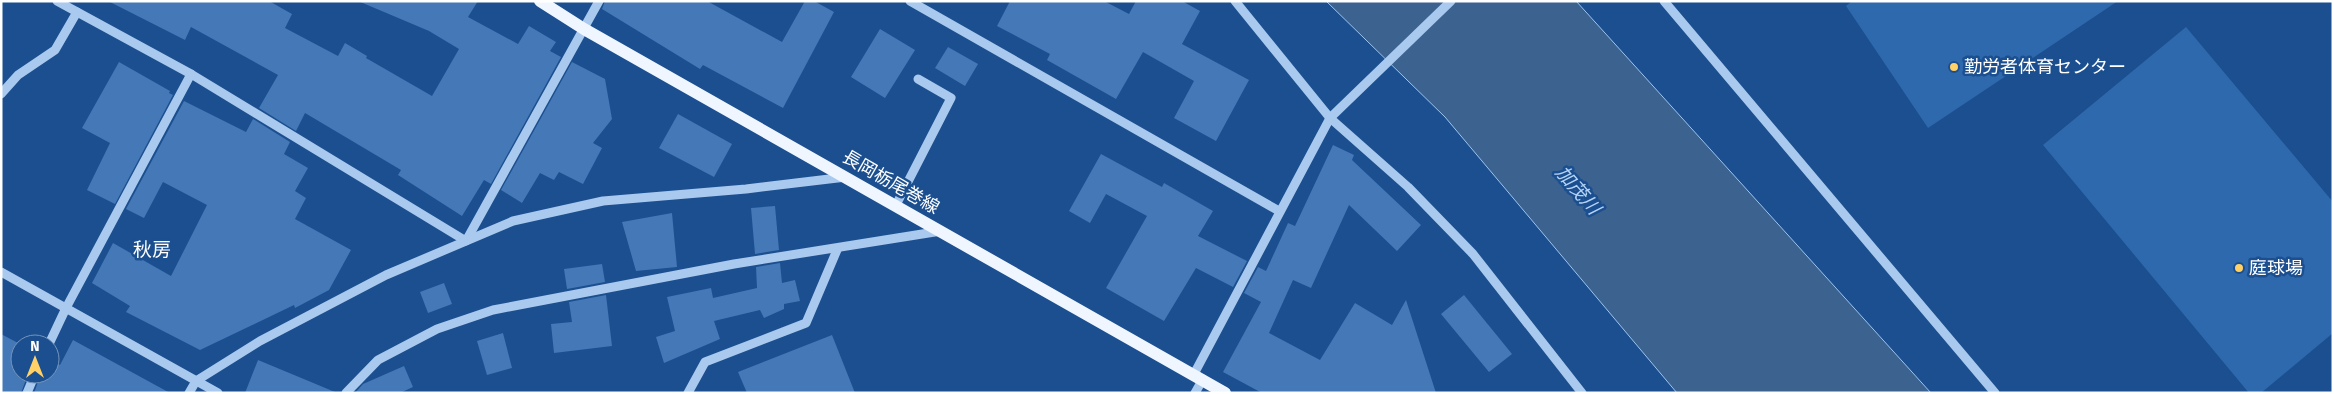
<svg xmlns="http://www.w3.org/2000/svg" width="2334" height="394" font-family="'Fira Sans','Noto Sans JP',sans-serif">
<rect width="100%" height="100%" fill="#1b4f8f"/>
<g fill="#2e69ad">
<path d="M 1852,1 L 2118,1 L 1928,128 L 1846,6 Z"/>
<path d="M 2186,27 L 2333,202 L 2333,333 L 2261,393 L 2249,393 L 2043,145 Z"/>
</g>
<path fill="#3c6290" stroke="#9cc4f0" d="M 1326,1 L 1576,1 L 1931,393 L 1677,393 L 1445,117 Z"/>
<g fill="#4478b7">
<path d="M 108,1 L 269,1 L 292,14 L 285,28 L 338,56 L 345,43 L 367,56 L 366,58 L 432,96 L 459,49 L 429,31 L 358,1 L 478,1 L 468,17 L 518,44 L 529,26 L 556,42 L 550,51 L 561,57 L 491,184 L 484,180 L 462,216 L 398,175 L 401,170 L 305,113 L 296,131 L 259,108 L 278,75 L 191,27 L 185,40 Z"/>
<path d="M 605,1 L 707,1 L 782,42 L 805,1 L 814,1 L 834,12 L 783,108 L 703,65 L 700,69 L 602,9 Z"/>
<path d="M 1010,1 L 1104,1 L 1129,14 L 1136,1 L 1182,1 L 1200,11 L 1182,44 L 1249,80 L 1216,141 L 1174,118 L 1194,81 L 1143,52 L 1116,99 L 1047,60 L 1050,54 L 997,26 Z"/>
<path d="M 880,29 L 915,50 L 885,98 L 851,77 Z"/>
<path d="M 948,47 L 978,64 L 965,86 L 935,68 Z"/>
<path d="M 119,62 L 170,91 L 169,93 L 173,95 L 115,204 L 87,190 L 110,143 L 82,128 Z"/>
<path d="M 572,62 L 605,79 L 612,119 L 593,143 L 602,148 L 583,184 L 559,172 L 554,180 L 540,173 L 522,203 L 501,190 Z"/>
<path d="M 184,101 L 246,132 L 253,119 L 290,142 L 284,154 L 308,168 L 295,191 L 306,198 L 295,219 L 351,250 L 329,290 L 295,308 L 294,305 L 200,350 L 126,312 L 130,306 L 92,283 L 113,243 L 171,276 L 207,205 L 163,182 L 144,218 L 126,209 Z"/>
<path d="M 678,114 L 732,144 L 714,177 L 659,148 Z"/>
<path d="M 1333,145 L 1354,155 L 1352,160 L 1421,225 L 1397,251 L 1349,205 L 1311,288 L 1293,280 L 1269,333 L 1320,360 L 1355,303 L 1392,325 L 1406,300 L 1436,393 L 1262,393 L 1223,372 L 1261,302 L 1244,293 L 1258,267 L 1266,271 L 1288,223 L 1295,226 Z"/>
<path d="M 1101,154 L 1162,187 L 1164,183 L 1213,211 L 1198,236 L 1247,261 L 1233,287 L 1196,268 L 1164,321 L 1106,288 L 1147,216 L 1106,194 L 1090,223 L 1069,211 Z"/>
<path d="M 775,206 L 779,250 L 755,254 L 751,208 Z"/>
<path d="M 672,213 L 677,267 L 636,271 L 622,222 Z"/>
<path d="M 780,263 L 782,283 L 795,280 L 800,301 L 784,304 L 784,309 L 764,318 L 760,310 L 714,321 L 720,339 L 664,363 L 656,337 L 675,331 L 667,297 L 711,288 L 713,298 L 757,288 L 756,267 Z"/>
<path d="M 602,264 L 605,282 L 567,289 L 564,269 Z"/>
<path d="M 444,283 L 452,304 L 428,313 L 420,292 Z"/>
<path d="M 606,295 L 612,346 L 554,353 L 551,324 L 572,322 L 569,302 Z"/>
<path d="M 1464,295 L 1512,354 L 1489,372 L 1441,314 Z"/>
<path d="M 503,333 L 512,368 L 487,375 L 477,341 Z"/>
<path d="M 1,334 L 20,344 L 20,374 L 28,374 L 21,393 L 1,393 Z"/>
<path d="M 832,335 L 855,393 L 747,393 L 738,372 Z"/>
<path d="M 73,340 L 170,393 L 34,393 L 41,374 L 50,374 L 50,359 L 60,365 Z"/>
<path d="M 258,360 L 335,392 L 335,393 L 245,393 Z"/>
<path d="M 404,366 L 413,387 L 400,393 L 355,393 L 363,384 Z"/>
</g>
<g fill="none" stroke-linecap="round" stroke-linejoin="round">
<g stroke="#a9c9ee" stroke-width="9">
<path d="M 57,1 L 191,74 L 466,241 L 599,1"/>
<path d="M 910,1 L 1279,211"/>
<path d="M 1235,1 L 1330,118 L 1408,187 L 1473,254 L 1582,393"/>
<path d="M 1664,1 L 1995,393"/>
<path d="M 1,94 L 18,75 L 55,50 L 77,12"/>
<path d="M 896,205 L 951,98 L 918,79"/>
<path d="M 1,272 L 218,393"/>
<path d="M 49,344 L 66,308 L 191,74"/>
<path d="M 1194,374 L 1330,118 L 1451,1"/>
<path d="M 27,393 L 35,374"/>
<path d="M 189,393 L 196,381 L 260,341 L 386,275 L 513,221 L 603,201 L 746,189 L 846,177"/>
<path d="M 346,393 L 378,360 L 437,329 L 493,310 L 734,264 L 941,231"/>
<path d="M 688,393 L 705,362 L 806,323 L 837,250"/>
<path d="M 1195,393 L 1203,379"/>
</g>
<path stroke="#f0f6ff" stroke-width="12" d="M 540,1 L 584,29 L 1225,393"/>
</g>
<g fill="#ffd166" stroke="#1b4f8f" stroke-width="2">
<circle cx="1954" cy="67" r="5"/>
<circle cx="2239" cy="268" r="5"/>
</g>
<g text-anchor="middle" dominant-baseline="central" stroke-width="5" stroke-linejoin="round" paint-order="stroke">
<g font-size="18" fill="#fff" stroke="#1b4f8f" text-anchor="start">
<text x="1964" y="67">勤労者体育センター</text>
<text x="2249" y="268">庭球場</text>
</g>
<g font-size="18" fill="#fff" stroke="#1b4f8f">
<text transform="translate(891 182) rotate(30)">長岡栃尾巻線</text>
</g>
<g font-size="19" font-style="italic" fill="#b5d3f5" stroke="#1b4f8f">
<text transform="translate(1578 190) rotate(49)">加茂川</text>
</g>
<g font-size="19" fill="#fff" stroke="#1b4f8f">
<text x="152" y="249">秋房</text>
</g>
</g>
<rect width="2334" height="394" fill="none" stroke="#ffffff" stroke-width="5"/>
<g transform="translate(35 359)"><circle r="24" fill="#1b4f8f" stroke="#7695bc"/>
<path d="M0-4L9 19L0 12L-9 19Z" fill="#ffd166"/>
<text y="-8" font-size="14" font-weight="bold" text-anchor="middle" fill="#ffffff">N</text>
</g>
</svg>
